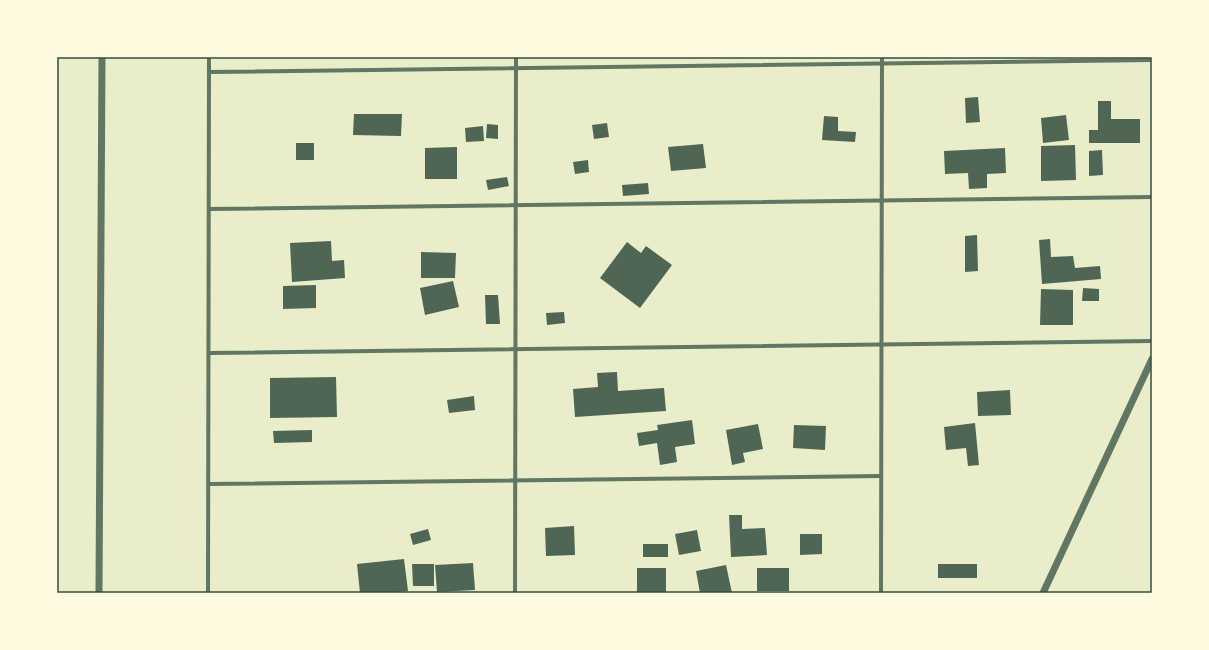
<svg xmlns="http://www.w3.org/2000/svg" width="1209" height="650" font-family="'DejaVu Sans',sans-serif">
<rect width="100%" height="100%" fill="#e9edc9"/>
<g fill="#4f6655">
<path d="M 978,97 L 980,122 L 966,123 L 965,98 Z"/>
<path d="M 1098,101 L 1111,101 L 1111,119 L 1140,119 L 1140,143 L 1089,143 L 1089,130 L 1098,130 Z"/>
<path d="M 354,114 L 402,114 L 401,136 L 353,135 Z"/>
<path d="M 1066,115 L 1069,140 L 1043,143 L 1041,118 Z"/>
<path d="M 824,116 L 838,117 L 838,131 L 856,132 L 855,142 L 822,140 Z"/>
<path d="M 607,123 L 609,137 L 594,139 L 592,125 Z"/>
<path d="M 487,124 L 498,125 L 498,139 L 486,138 Z"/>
<path d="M 483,126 L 484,141 L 466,142 L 465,128 Z"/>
<rect x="296" y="143" width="18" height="17"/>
<path d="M 703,144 L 706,168 L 671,171 L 668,147 Z"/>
<path d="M 1075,145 L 1076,180 L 1041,181 L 1041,146 Z"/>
<path d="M 457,147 L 457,179 L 425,179 L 425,148 Z"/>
<path d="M 1005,148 L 1006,173 L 987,174 L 987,188 L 969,189 L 968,173 L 945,174 L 944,151 Z"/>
<path d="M 1102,150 L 1103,175 L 1089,176 L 1089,151 Z"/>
<path d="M 588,160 L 589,172 L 575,174 L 573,162 Z"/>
<path d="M 507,177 L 509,186 L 488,190 L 486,180 Z"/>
<path d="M 648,183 L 649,194 L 623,196 L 622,185 Z"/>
<path d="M 977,235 L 978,271 L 965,272 L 965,236 Z"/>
<path d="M 1050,239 L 1051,257 L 1073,256 L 1075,268 L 1100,266 L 1101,279 L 1042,284 L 1039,240 Z"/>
<path d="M 331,241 L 332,261 L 344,260 L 345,278 L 292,282 L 290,243 Z"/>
<path d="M 627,242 L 641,253 L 646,246 L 672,265 L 640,308 L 600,278 Z"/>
<path d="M 421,252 L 456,253 L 455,278 L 421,278 Z"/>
<path d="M 453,281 L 459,307 L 425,315 L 420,288 Z"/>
<path d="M 316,285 L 316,308 L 283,309 L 283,286 Z"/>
<path d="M 1083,288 L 1099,289 L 1099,301 L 1082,301 Z"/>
<path d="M 1041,289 L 1073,290 L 1073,325 L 1040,325 Z"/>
<path d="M 485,295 L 498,295 L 500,324 L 486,324 Z"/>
<path d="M 564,312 L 565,323 L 547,325 L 546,313 Z"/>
<path d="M 617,372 L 618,391 L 664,388 L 666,411 L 575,417 L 573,389 L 598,387 L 597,373 Z"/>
<path d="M 336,377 L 337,417 L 270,418 L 270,378 Z"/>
<path d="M 1010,390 L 1011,415 L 978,416 L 977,392 Z"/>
<path d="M 474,396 L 475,410 L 449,413 L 447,400 Z"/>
<path d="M 692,420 L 695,444 L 675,447 L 677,462 L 660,465 L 657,443 L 639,446 L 637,433 L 658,430 L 657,425 Z"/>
<path d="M 975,423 L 979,465 L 968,466 L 966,448 L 946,450 L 944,427 Z"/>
<path d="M 758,424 L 763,449 L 743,453 L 745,462 L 732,465 L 726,430 Z"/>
<path d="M 794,425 L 826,426 L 825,450 L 793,448 Z"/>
<path d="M 312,430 L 312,442 L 274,443 L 273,431 Z"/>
<path d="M 729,515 L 742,515 L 742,529 L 765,528 L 767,555 L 731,557 Z"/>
<path d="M 574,526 L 575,555 L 546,556 L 545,528 Z"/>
<path d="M 428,529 L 431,540 L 413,545 L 410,534 Z"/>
<path d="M 697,530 L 701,551 L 679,555 L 675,534 Z"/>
<path d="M 800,534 L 822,534 L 822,554 L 800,555 Z"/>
<rect x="643" y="544" width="25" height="13"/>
<path d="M 404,559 L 408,591 L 389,593 L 360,593 L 357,564 Z"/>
<path d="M 473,563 L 475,590 L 437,592 L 435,565 Z"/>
<path d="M 412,564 L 434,564 L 434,586 L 413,586 Z"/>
<rect x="938" y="564" width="39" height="14"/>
<path d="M 726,565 L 732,593 L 718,593 L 718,592 L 700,593 L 696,571 Z"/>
<rect x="637" y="568" width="29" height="25"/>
<rect x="757" y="568" width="32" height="23"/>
</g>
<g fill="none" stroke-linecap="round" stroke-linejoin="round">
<g stroke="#617663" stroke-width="4">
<path d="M 209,72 L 1152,60"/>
<path d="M 209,209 L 1152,197"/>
<path d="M 209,353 L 1152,341"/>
<path d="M 209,484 L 881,476"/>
<path d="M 208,593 L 209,57"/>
<path d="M 515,593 L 516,57"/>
<path d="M 881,593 L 882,57"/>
</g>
<g stroke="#617663" stroke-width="7">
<path d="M 99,593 L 102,57"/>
<path d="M 1043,593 L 1152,359"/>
</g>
</g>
<rect width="1209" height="650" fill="none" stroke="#fefae0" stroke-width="116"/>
<rect x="58" y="58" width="1093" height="534" fill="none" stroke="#344e41" stroke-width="1.5"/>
</svg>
